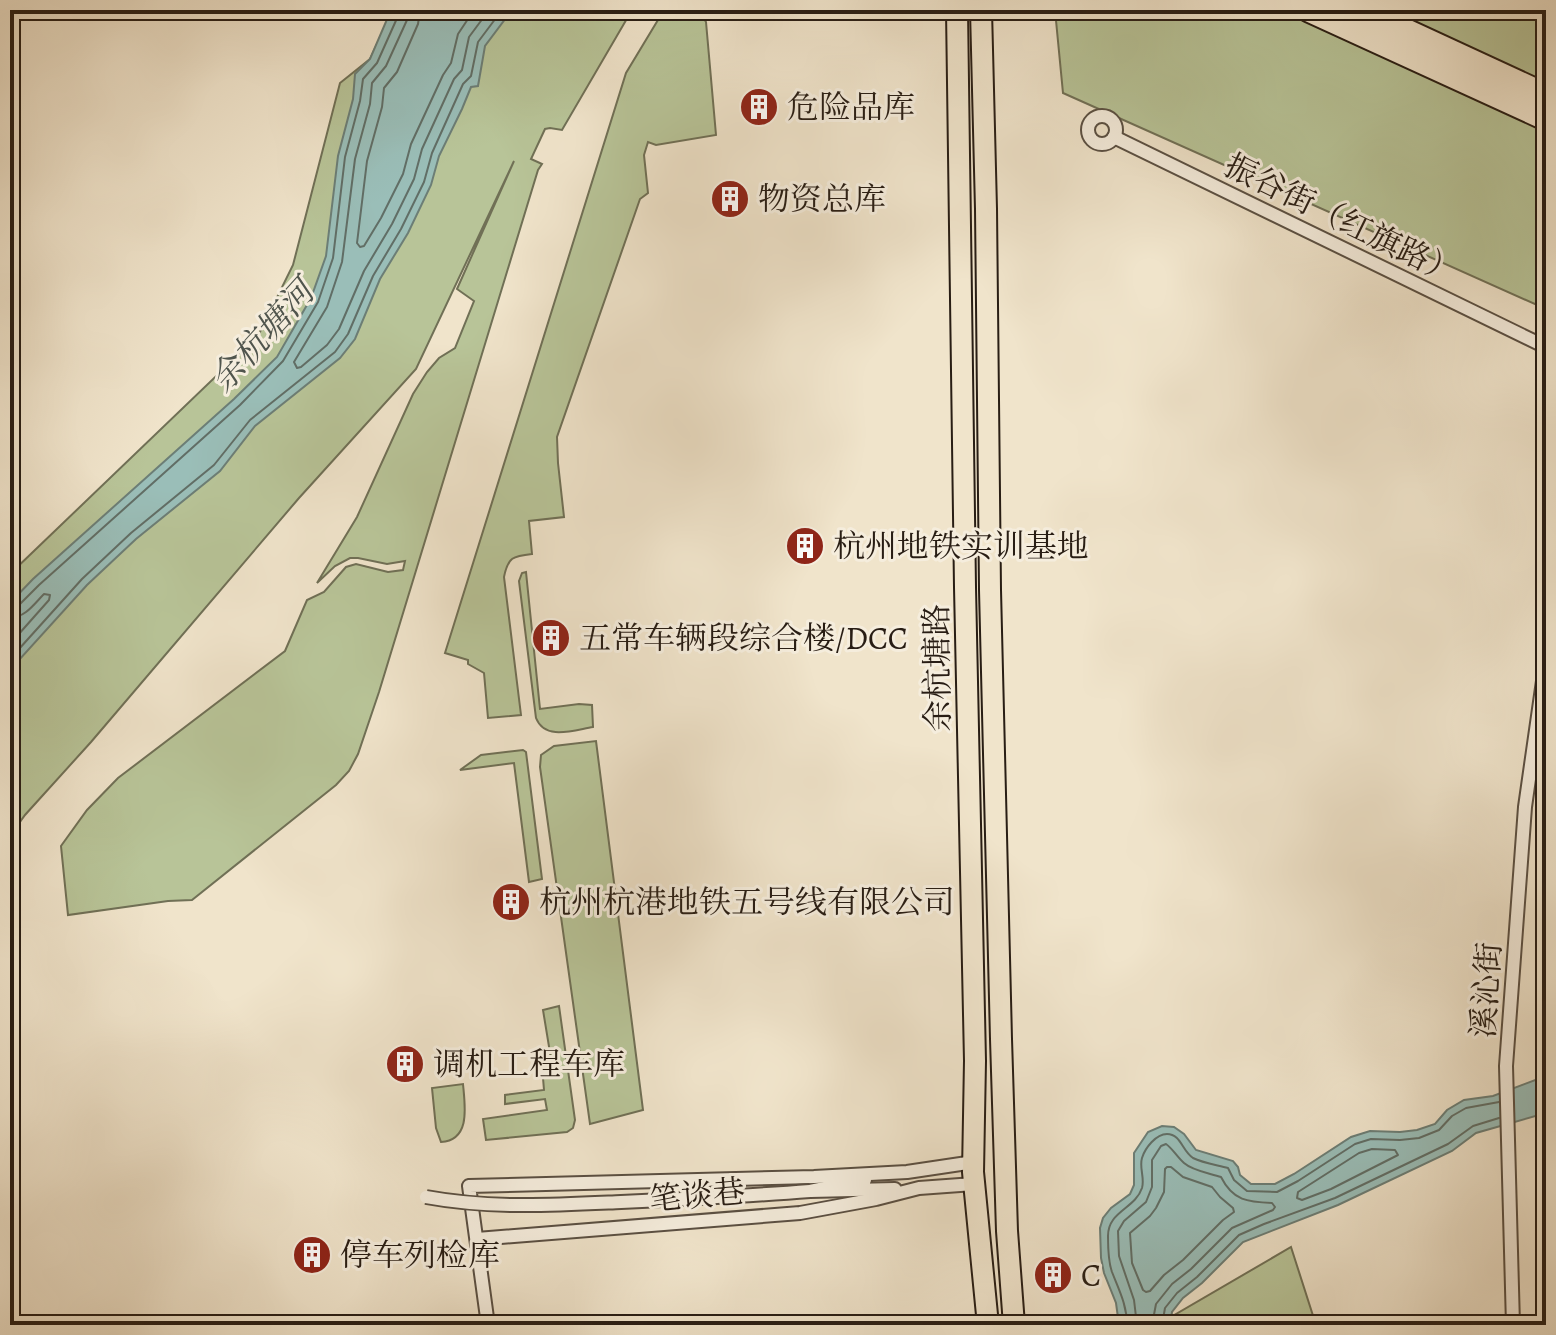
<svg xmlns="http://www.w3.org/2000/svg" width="1556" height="1335" font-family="Alegreya,'Noto Serif SC',serif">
<rect width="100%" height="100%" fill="#f0e4cb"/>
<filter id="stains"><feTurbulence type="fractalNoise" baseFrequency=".0025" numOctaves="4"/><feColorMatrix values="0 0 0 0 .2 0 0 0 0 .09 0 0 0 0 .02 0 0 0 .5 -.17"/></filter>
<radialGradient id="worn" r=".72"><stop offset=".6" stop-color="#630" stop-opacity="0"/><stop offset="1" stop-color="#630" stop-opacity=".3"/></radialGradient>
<g fill="#b8c498" stroke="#707056" stroke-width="2">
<path d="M 393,10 L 632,10 L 562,130 L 550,128 L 545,129 L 531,159 L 542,164 L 538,170 L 379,692 L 358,754 L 349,771 L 336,785 L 192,900 L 168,901 L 68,915 L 61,846 L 87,810 L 118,778 L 285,651 L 307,600 L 324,592 L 346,567 L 356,564 L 388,572 L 403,570 L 405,561 L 387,564 L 358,558 L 350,558 L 335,566 L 317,583 L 357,517 L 413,394 L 427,372 L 439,358 L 455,348 L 474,301 L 457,289 L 514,161 L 416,369 L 299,498 L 91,742 L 25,815 L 10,836 L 10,574 L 258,336 L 293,265 L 340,83 L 370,59 Z"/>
<path d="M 664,10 L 699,10 L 706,22 L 716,135 L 656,145 L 648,142 L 644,155 L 648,193 L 640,199 L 557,437 L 558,463 L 564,517 L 529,521 L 532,554 C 513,556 508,557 504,577 L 521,715 L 488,718 L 484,673 L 468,664 L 468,660 L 445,653 L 626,73 Z"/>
<path d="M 1055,10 L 1546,10 L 1546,309 L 1063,93 Z"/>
<path d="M 526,572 L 540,709 L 579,704 L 592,705 L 593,727 C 574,730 545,741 536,718 L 519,581 L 522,573 Z"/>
<path d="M 596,741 L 643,1110 L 590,1124 L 540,767 L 541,755 L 554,746 Z"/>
<path d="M 523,750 L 526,752 L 542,879 L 529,882 L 514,763 L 460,770 L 481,755 Z"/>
<path d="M 559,1006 L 575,1120 L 573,1128 L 567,1132 L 486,1140 L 483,1119 L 547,1110 L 545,1099 L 505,1104 L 505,1095 L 544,1090 L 543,1078 L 554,1077 L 543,1010 Z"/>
<path d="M 463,1084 C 465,1106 471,1140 441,1142 L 436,1128 L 432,1088 Z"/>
<path d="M 1291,1247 L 1316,1325 L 1173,1325 L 1171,1317 Z"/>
</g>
<g fill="#9abeb8" stroke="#6c7e76" stroke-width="2">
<path d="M 391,10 L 512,10 L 485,46 L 478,86 L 471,87 L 462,109 L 439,156 L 431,185 L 408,233 L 380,279 L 355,339 L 340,358 L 255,426 L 220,471 L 136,539 L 87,585 L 10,670 L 10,603 L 33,579 L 234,399 L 277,357 L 311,298 L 326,256 L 338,156 L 353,99 L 355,74 L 370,59 Z"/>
<path d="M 1546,1076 L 1546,1113 L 1476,1133 L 1452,1151 L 1338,1205 L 1243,1242 L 1202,1283 L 1183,1298 L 1172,1312 L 1170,1325 L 1119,1325 L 1116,1303 L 1104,1273 L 1101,1258 L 1100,1228 L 1103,1218 L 1111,1208 L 1130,1194 L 1134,1185 L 1134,1153 L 1148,1132 L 1162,1126 L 1174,1127 L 1184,1134 L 1196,1150 L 1233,1161 L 1238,1167 L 1240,1175 L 1251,1184 L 1275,1184 L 1294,1174 L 1351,1137 L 1370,1131 L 1400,1132 L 1417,1130 L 1435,1124 L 1447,1110 L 1464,1100 L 1493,1096 Z"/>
</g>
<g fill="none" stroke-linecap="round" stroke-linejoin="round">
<g stroke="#616e66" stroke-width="2">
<path d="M 408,10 L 407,20 L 386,66 L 372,83 L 370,104 L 355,159 L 342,262 L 327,307 L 294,362 L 297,368 L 301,367 L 327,345 L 339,329 L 364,271 L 392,224 L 414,179 L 422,149 L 454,79 L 462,70 L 469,37 L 489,10"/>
<path d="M 420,10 L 418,24 L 397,72 L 384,88 L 382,107 L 367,161 L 357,243 L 360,247 L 364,246 L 381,218 L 403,174 L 411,144 L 443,75 L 451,63 L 458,34 L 474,10"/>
<path d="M 10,608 L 18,606 L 39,585 L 240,405 L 283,361 L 318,302 L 333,258 L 345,157 L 360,101 L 363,79 L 377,63 L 398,16 L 398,10"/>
<path d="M 10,618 C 26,617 34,604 44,594 L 50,595 L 49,600 L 10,644"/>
<path d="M 10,659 L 82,579 L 131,533 L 214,465 L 250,420 L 335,352 L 348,334 L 373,276 L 401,229 L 424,182 L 432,153 L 463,84 L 471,76 L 478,42 L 502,10"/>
<path d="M 1372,1149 L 1395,1150 L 1398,1155 L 1331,1189 L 1302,1200 L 1297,1198 L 1298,1192 L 1359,1153 Z"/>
<path d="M 1171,1167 L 1183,1177 L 1212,1187 L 1220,1197 L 1233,1208 L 1234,1212 L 1223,1220 L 1183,1260 L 1164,1275 L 1150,1291 L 1146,1292 L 1143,1290 L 1132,1263 L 1130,1233 L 1150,1216 L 1156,1208 L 1164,1192 L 1165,1169 L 1167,1167 Z"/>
<path d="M 1127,1325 C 1127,1305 1119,1290 1112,1272 C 1108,1261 1108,1248 1108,1236 C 1108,1211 1135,1209 1142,1188 C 1145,1178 1139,1168 1142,1158 C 1145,1148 1156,1134 1167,1134 C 1181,1134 1182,1151 1193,1158 C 1203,1163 1217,1165 1228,1168 L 1234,1180 L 1247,1191 L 1277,1192 L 1298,1181 L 1355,1144 L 1371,1139 L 1400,1140 L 1419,1138 L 1439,1130 L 1452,1116 L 1466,1108 L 1499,1102"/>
<path d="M 1137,1325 L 1134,1300 L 1119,1256 L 1118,1231 L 1124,1221 L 1146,1202 L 1152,1187 L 1152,1160 L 1161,1146 L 1166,1144 C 1173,1149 1177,1157 1184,1163 C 1193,1171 1209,1173 1221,1177 C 1233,1201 1248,1202 1272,1203 L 1275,1207 L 1273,1210 L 1232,1228 L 1191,1269 L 1172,1284 L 1156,1304 L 1152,1325"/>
<path d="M 1162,1325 L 1165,1308 L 1177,1293 L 1197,1277 L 1239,1235 L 1264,1224 L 1335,1198 L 1448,1144 L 1473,1126 L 1499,1118"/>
</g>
<g stroke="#5a4f42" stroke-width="16">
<g id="street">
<circle cx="1102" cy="130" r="14"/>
<path d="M 1114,137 L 1546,347"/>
<path d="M 865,1180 L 810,1191 L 895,1189"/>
<path d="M 477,1239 L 800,1213 L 876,1199 L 919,1188 L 974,1184"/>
<path d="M 488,1325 L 469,1186 L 814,1177 L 907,1172 L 974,1162"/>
<path d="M 1513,1325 L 1506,1066 L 1525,807 L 1546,660"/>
</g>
</g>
<g stroke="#281d14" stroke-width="24">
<g id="primary">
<path d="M 957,10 L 965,587 L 975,1061 L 973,1172 L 988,1325"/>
<path d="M 981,10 L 986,209 L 990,590 L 1001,1039 L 1007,1231 L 1014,1325"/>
</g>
</g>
<g stroke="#281d14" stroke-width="28">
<g id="highway">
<path d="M 1310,10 L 1546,118"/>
<path d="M 1360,10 L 1546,96"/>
</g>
</g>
<use href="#street" stroke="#f5eddd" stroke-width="12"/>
<use href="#primary" stroke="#f0e4cb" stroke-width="20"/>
<use href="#highway" stroke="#f0e4cb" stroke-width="24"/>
<g stroke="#5a4f42" stroke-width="16" stroke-linecap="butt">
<path id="street-bridge" d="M 426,1197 C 491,1209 555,1205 621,1202 C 684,1199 747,1196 810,1191"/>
</g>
<use href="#street-bridge" stroke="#f5eddd" stroke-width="12"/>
</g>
<defs>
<g id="building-disc" transform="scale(2)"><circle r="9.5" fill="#8f2418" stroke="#f5eddd"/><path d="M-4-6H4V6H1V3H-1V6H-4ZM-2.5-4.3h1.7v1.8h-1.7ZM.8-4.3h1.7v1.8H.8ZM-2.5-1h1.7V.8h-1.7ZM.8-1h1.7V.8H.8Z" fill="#fff"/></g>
</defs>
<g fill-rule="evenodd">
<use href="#building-disc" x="759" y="107"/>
<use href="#building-disc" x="730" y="199"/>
<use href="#building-disc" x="805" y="546"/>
<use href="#building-disc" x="551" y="638"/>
<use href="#building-disc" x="511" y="902"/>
<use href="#building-disc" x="405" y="1064"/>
<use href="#building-disc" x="312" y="1255"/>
<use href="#building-disc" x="1053" y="1275"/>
</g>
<g text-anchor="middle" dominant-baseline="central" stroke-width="6" stroke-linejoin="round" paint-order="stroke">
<g font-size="32" fill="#281d14" stroke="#f5eddd" text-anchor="start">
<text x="787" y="107">危险品库</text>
<text x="758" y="199">物资总库</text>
<text x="833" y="546">杭州地铁实训基地</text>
<text x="579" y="638">五常车辆段综合楼/DCC</text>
<text x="539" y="902">杭州杭港地铁五号线有限公司</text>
<text x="433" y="1064">调机工程车库</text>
<text x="340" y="1255">停车列检库</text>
<text x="1081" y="1275">C</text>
</g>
<g font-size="32" fill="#281d14" stroke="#f5eddd">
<text transform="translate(1342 219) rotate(26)">振谷街（红旗路）</text>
<text transform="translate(937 668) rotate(-91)">余杭塘路</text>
<text transform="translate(1486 990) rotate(-86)">溪沁街</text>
<text transform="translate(697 1195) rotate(-5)">笔谈巷</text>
</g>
<g font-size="34" font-style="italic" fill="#50554d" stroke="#f5eddd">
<text transform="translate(262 336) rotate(-48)">余杭塘河</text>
</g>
</g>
<rect width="1556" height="1335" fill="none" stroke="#f0e4cb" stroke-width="40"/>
<rect x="12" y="12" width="1532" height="1311" fill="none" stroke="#281d14" stroke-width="4"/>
<rect x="20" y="20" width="1516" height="1295" fill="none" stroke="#281d14" stroke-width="2"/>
<rect width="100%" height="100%" filter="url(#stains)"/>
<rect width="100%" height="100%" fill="url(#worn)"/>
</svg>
